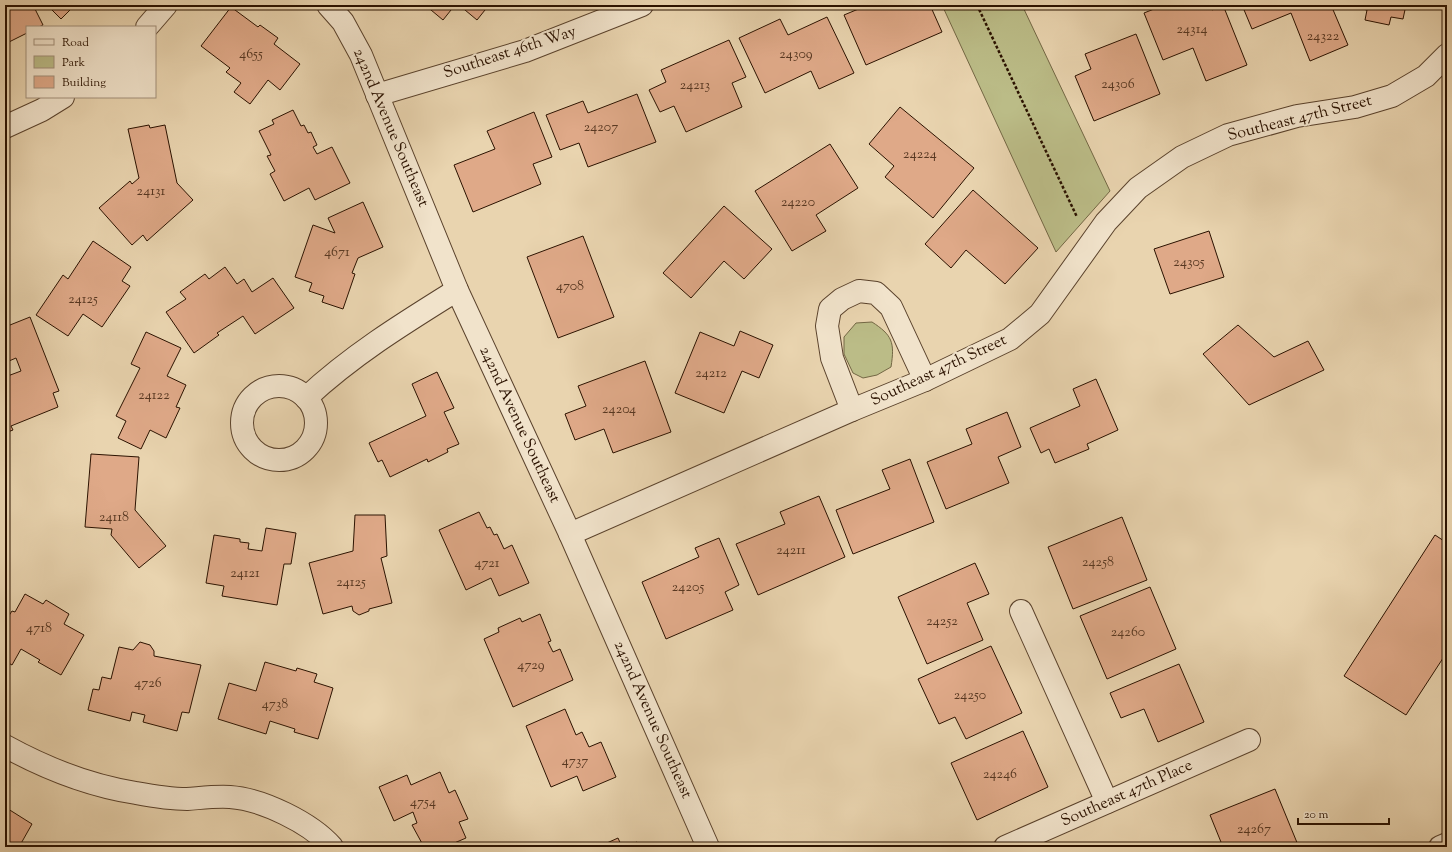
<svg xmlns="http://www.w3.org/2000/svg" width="1452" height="852" font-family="'Sorts Mill Goudy',serif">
<rect width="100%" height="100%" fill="#e9d4af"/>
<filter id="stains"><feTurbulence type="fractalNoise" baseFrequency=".005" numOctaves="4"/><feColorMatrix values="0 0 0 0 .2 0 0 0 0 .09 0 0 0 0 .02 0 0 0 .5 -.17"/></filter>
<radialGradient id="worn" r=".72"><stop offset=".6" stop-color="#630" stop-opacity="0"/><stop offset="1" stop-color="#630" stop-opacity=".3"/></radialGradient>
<g fill="#bbbc87" stroke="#736744">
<path d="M 942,5 L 1022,5 L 1110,191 L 1056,252 Z"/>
<path d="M 872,322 C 892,335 895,342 891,367 L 877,375 L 863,378 L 853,373 L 844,354 L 844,337 L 856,323 Z"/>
</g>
<g fill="#dfa988" stroke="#2b1200">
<path d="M 5,5 L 33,5 L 43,25 L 39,27 L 27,27 L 27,33 L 5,44 Z"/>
<path d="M 47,5 L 75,5 L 61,19 Z"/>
<path d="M 425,5 L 455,5 L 443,20 Z"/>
<path d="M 459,5 L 489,5 L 477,20 Z"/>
<path d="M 868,5 L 930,5 L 942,32 L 866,65 L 844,15 Z"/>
<path d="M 1164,5 L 1210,5 L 1212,10 L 1223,5 L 1247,65 L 1206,81 L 1193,48 L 1163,60 L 1144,13 Z"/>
<path d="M 1242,5 L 1331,5 L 1348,45 L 1310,61 L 1291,13 L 1252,29 Z"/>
<path d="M 1353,5 L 1406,5 L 1403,19 L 1391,17 L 1389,25 L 1365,20 L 1367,10 L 1352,7 Z"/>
<path d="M 231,7 L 258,27 L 260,25 L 278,38 L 274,44 L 300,64 L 280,90 L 268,80 L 250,104 L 234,92 L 241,83 L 226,72 L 230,68 L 201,46 Z"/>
<path d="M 827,17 L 854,73 L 819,89 L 811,71 L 765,93 L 739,38 L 780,19 L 788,35 Z"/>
<path d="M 1136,34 L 1160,94 L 1094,121 L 1075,76 L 1091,69 L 1085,54 Z"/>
<path d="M 729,40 L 746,77 L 732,83 L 742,107 L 686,132 L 674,106 L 660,112 L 649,90 L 666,82 L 661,70 Z"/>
<path d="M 637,94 L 656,142 L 588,167 L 579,143 L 560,150 L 546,115 L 583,101 L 588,113 Z"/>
<path d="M 900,107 L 974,168 L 933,218 L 885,177 L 894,166 L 869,144 Z"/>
<path d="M 293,110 L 301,126 L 304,125 L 308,133 L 311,132 L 317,145 L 313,147 L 317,154 L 332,147 L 350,183 L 315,200 L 309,188 L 284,201 L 270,174 L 275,171 L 267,156 L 271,155 L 259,131 L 274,124 L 272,120 Z"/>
<path d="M 534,112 L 552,157 L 533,164 L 541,184 L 473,212 L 454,165 L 495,149 L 487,131 Z"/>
<path d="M 149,125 L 150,128 L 165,125 L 177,183 L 193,200 L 147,241 L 143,235 L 132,245 L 99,208 L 130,181 L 132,184 L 139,178 L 128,129 Z"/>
<path d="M 830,144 L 858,188 L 816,215 L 826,231 L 792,251 L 755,191 Z"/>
<path d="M 973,190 L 1038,248 L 1005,284 L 966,250 L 951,268 L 925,244 Z"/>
<path d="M 363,202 L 383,247 L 358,258 L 352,273 L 355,274 L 343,309 L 322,302 L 324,296 L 309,291 L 312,283 L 295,277 L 313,225 L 335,233 L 328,218 Z"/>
<path d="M 724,206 L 772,249 L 744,279 L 724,261 L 691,298 L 663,273 Z"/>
<path d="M 1209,231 L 1224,277 L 1170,294 L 1154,249 Z"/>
<path d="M 583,236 L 614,317 L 558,338 L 527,257 Z"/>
<path d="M 93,241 L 131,267 L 122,281 L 130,286 L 102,327 L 83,314 L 68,336 L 36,315 L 63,275 L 68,279 Z"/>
<path d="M 225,267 L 237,284 L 244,279 L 252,292 L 273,278 L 294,308 L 255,334 L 243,316 L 217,333 L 219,335 L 194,353 L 166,312 L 186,299 L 180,292 L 205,274 L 209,279 Z"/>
<path d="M 30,317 L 59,391 L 53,393 L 58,407 L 11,426 L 13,430 L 5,433 L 5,377 L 21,371 L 16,358 L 9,361 L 5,352 L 5,327 Z"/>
<path d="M 1238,325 L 1274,357 L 1308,341 L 1324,370 L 1249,405 L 1203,354 Z"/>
<path d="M 740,331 L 773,345 L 759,378 L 742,371 L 724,413 L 675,393 L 700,332 L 734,346 Z"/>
<path d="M 146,332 L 181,348 L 167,376 L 186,385 L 176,407 L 180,408 L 166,438 L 150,430 L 141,449 L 118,438 L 126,421 L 116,416 L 140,368 L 131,364 Z"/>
<path d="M 645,361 L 671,432 L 613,453 L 604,429 L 575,440 L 565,414 L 586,406 L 578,386 Z"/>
<path d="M 437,372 L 454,408 L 444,412 L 459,444 L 447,449 L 448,452 L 428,462 L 427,459 L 390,477 L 382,460 L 378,462 L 369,443 L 426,416 L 412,384 Z"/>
<path d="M 1096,379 L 1118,430 L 1087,444 L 1089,449 L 1055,463 L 1049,449 L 1041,453 L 1030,428 L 1080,406 L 1073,389 Z"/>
<path d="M 1007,412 L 1021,447 L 998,457 L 1009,483 L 946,509 L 927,462 L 972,444 L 966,429 Z"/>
<path d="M 91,454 L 139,457 L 135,510 L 166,546 L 139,568 L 111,535 L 112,529 L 85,527 Z"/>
<path d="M 910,459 L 934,522 L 853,554 L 836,510 L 890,489 L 882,470 Z"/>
<path d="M 819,496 L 845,557 L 758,595 L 736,544 L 785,524 L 780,512 Z"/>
<path d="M 479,512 L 487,528 L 490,527 L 494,535 L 497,534 L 504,549 L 512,545 L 529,583 L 499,596 L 491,578 L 466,590 L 439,530 Z"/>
<path d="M 355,515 L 385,515 L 387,556 L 381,558 L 392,603 L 369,609 L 369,611 L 359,615 L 353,611 L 352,606 L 323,614 L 309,563 L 353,551 Z"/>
<path d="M 1122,517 L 1147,580 L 1073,609 L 1048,547 Z"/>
<path d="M 266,528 L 296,533 L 291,564 L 284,564 L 277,605 L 222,596 L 224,586 L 206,583 L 214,535 L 240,539 L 240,542 L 249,543 L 248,549 L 262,551 Z"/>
<path d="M 1435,535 L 1447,543 L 1447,652 L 1406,715 L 1344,676 Z"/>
<path d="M 719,538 L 739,585 L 725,592 L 733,610 L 666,639 L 642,582 L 699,557 L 695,548 Z"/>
<path d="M 975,563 L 989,594 L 967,603 L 983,640 L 927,664 L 898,597 Z"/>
<path d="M 1150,587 L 1176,649 L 1107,679 L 1080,616 Z"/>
<path d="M 25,594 L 43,604 L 46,600 L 69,614 L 64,624 L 84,635 L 61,675 L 38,662 L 40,660 L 21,649 L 12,665 L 5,661 L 5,615 L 8,617 L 12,611 L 15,612 Z"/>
<path d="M 540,614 L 551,641 L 548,642 L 553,652 L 560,649 L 573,680 L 513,707 L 484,639 L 499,632 L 498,628 L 520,618 L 522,622 Z"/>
<path d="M 140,642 L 150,645 L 154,651 L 154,656 L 201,665 L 189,713 L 182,712 L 177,731 L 143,722 L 145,715 L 132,712 L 130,721 L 88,710 L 93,689 L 99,690 L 102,677 L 111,679 L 119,647 L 133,650 Z"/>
<path d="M 991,646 L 1022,713 L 966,739 L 955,717 L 939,724 L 918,679 Z"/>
<path d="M 265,662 L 296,671 L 297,668 L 317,674 L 314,682 L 333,688 L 318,739 L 294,732 L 295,729 L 270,721 L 266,734 L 218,719 L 229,683 L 256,691 Z"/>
<path d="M 1179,664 L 1204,722 L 1158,742 L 1144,709 L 1121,718 L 1110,693 Z"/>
<path d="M 565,709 L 576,735 L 582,732 L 589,747 L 601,742 L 616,777 L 583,791 L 577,776 L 551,787 L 526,726 Z"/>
<path d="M 1023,731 L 1048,787 L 977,820 L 951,763 Z"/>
<path d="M 440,772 L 449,793 L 455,790 L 468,819 L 459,822 L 466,838 L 452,844 L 453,847 L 424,847 L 412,825 L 417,823 L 413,812 L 394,821 L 379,787 L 407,775 L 411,785 Z"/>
<path d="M 1275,789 L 1298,845 L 1292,847 L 1223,847 L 1210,815 Z"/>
<path d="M 5,807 L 32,824 L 19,847 L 5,847 Z"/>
<path d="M 618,838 L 622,847 L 598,847 Z"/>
<path d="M 637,842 L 639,847 L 625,847 Z"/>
</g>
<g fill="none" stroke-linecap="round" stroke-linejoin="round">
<g stroke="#5a422c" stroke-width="24">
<g id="minor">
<path d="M 328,5 L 343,22 L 361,55 L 457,290 L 570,534 L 708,847"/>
<path d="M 147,27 L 166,5"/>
<path d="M 377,95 L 525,51 L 642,5"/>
<path d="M 5,127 L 42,110 L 63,97"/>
<circle cx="279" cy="423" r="37"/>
<path d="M 306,398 C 352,355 404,323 457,290"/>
<path d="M 852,410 L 832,358 L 827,326 L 830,309 L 842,299 L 859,291 L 876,293 L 891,307 L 925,380"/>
<path d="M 570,534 L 852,410 L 925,380 L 1010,339 L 1040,314 L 1106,222 L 1138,188 L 1182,157 L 1228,135 L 1297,116 L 1355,107 L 1392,96 L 1426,76 L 1447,55"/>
<path d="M 1021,611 L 1107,802"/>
<path d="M 5,746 C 45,768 91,786 136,793 C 152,796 171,799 187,799 C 201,798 216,796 230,797 C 262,799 311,823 332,847"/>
<path d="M 1005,847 L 1249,740"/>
<path d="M 1440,847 L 1447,844"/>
</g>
</g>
<path stroke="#2b1200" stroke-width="2.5" stroke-dasharray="3 2" stroke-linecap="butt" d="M 977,5 L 1077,217"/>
<use href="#minor" stroke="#f1e3cb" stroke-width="22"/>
</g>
<g text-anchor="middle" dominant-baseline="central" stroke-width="4" stroke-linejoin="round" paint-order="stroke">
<g font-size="14" fill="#583822">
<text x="1192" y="30">24314</text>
<text x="1323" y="37">24322</text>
<text x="251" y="55">4655</text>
<text x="796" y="55">24309</text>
<text x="1118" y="85">24306</text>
<text x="695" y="86">24213</text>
<text x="601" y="128">24207</text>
<text x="920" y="155">24224</text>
<text x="151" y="192">24131</text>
<text x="798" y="203">24220</text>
<text x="337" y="253">4671</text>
<text x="1189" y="263">24305</text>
<text x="570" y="287">4708</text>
<text x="83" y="300">24125</text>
<text x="711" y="374">24212</text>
<text x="154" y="396">24122</text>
<text x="619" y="410">24204</text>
<text x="114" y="518">24118</text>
<text x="791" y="551">24211</text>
<text x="1098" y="563">24258</text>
<text x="487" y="564">4721</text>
<text x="245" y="574">24121</text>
<text x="351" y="583">24125</text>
<text x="688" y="588">24205</text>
<text x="942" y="622">24252</text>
<text x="39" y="629">4718</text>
<text x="1128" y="633">24260</text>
<text x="531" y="666">4729</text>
<text x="148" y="684">4726</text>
<text x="970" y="696">24250</text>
<text x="275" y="705">4738</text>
<text x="575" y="762">4737</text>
<text x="1000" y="775">24246</text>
<text x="423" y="803">4754</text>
<text x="1254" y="830">24267</text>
</g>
<g font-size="16" fill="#2b1200" stroke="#f1e3cb">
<text transform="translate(510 53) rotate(-18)">Southeast 46th Way</text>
<text transform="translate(1300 119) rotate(-14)">Southeast 47th Street</text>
<text transform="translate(390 128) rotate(67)">242nd Avenue Southeast</text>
<text transform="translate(939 371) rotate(-25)">Southeast 47th Street</text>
<text transform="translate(519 425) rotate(65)">242nd Avenue Southeast</text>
<text transform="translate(652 720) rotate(66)">242nd Avenue Southeast</text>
<text transform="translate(1127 794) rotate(-24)">Southeast 47th Place</text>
</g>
</g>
<rect width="1452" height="852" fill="none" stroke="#e9d4af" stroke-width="20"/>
<rect x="6" y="6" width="1440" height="840" fill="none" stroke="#2b1200" stroke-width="2"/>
<rect x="10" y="10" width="1432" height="832" fill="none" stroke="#2b1200"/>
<rect x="26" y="26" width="130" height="72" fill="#f1e3cb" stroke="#a28f7a"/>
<rect x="34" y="39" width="20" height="6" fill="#f1e3cb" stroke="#a28f7a"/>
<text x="62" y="46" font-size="12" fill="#2b1200">Road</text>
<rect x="34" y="56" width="20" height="12" fill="#bbbc87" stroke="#a28f7a"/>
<text x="62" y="66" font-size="12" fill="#2b1200">Park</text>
<rect x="34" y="76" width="20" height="12" fill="#dfa988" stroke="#a28f7a"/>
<text x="62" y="86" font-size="12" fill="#2b1200">Building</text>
<path d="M1298 818v6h91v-6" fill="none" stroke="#2b1200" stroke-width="2"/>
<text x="1304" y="818" font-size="12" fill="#2b1200" stroke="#f1e3cb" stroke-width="3" paint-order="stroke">20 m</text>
<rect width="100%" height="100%" filter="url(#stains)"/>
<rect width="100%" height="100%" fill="url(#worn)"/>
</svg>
